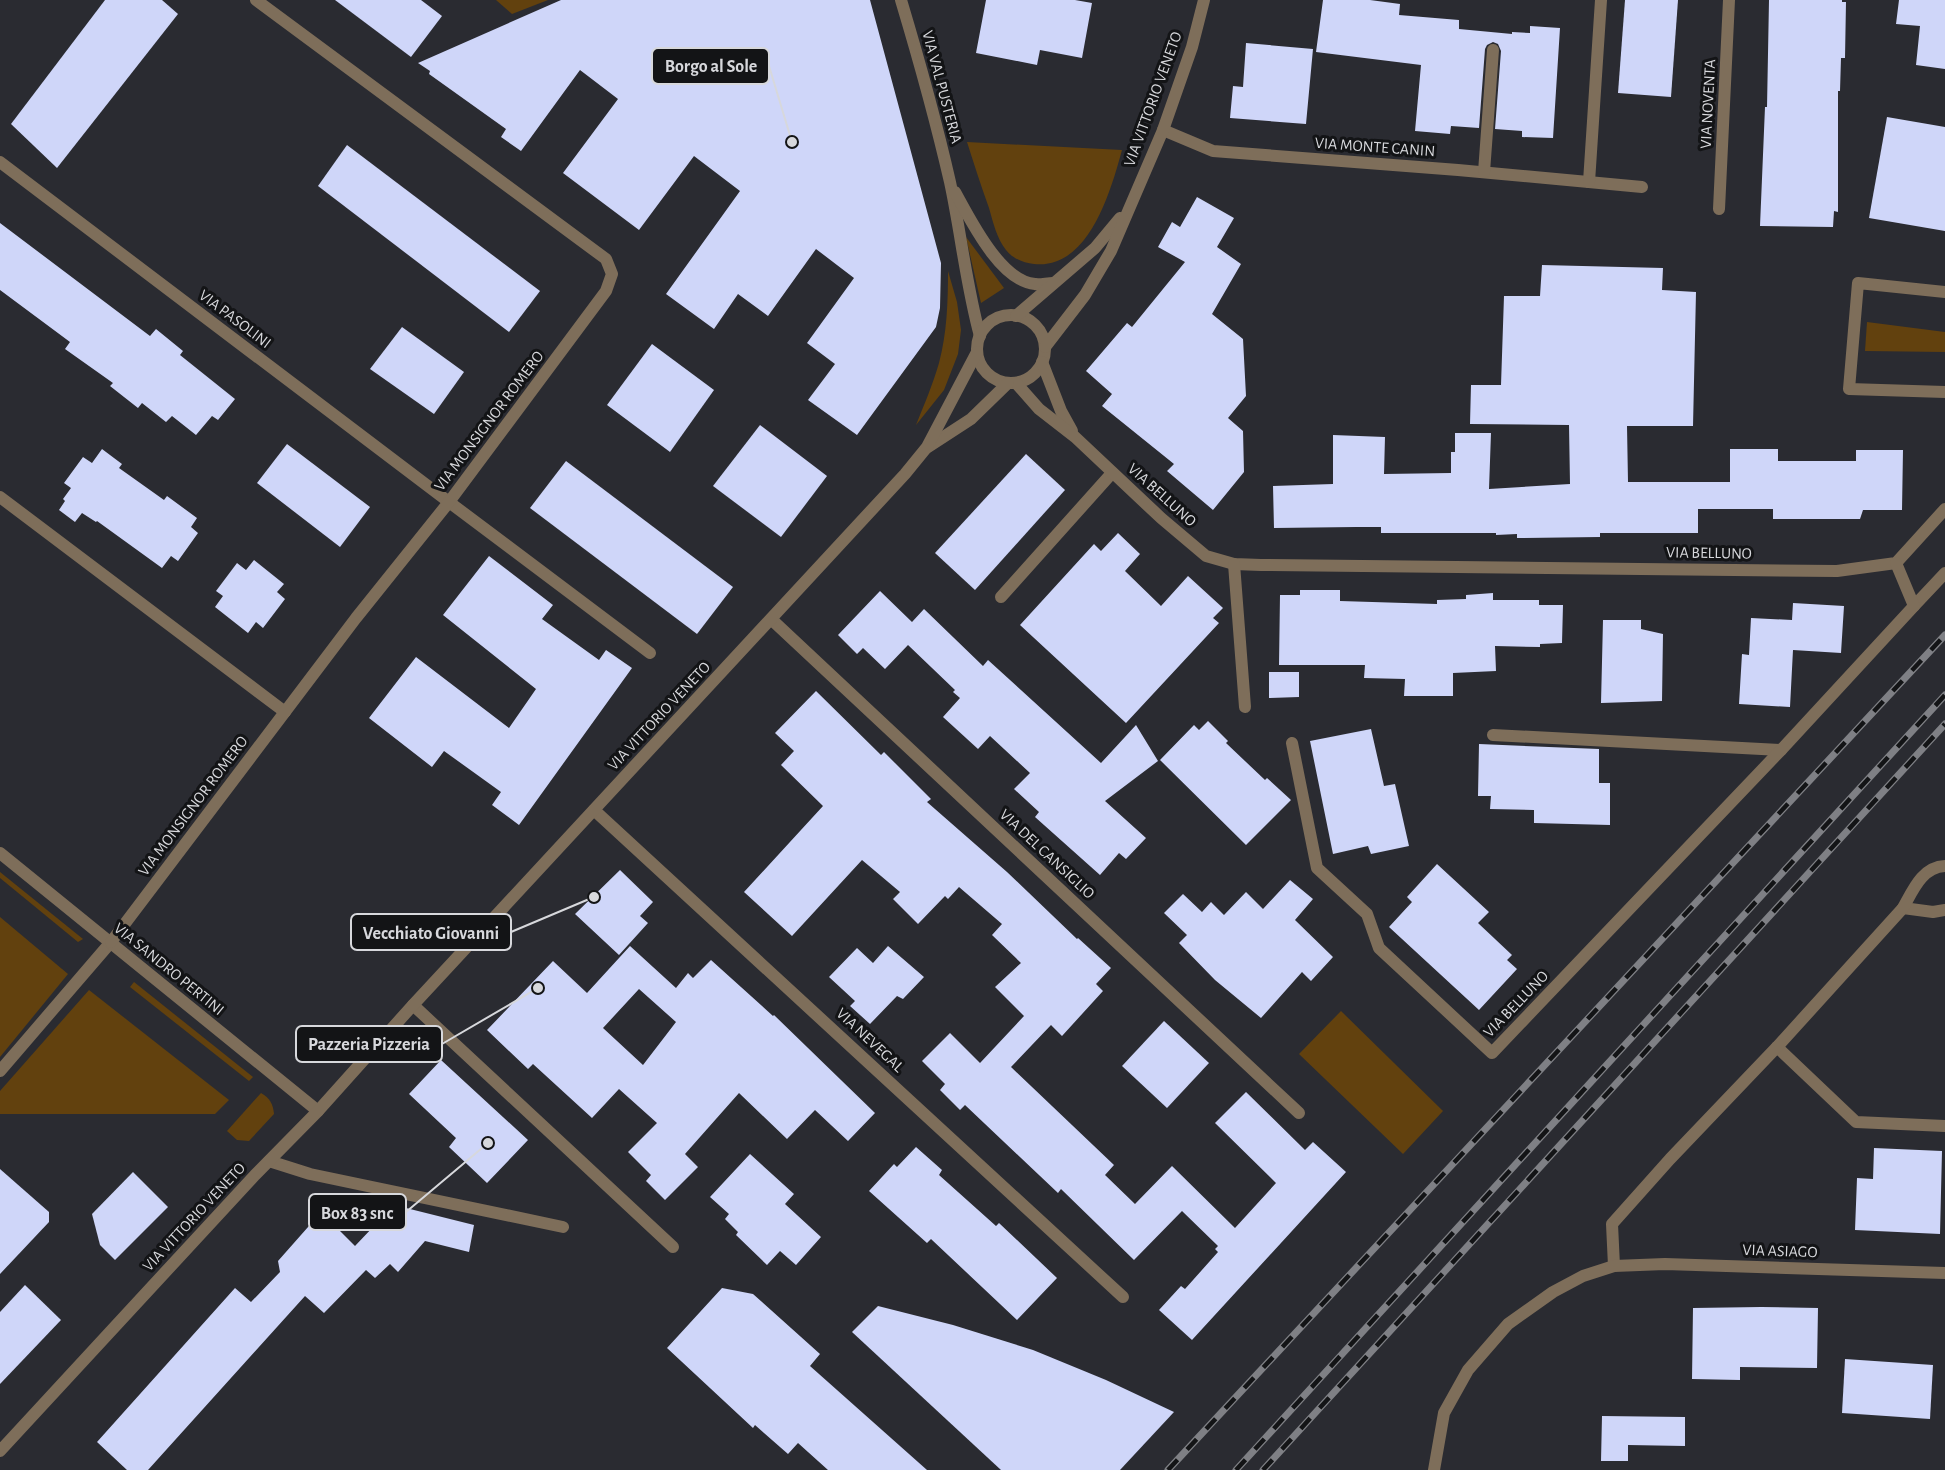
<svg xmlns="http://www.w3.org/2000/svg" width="1945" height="1470" font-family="'Alegreya Sans',sans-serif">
<rect width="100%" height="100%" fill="#2a2b31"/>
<g fill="#62410e">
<path d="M 496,0 L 548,0 L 512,14 Z"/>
<path d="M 967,142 L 1122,150 C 1111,190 1089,270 1034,264 C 1024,263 1013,259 1006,250 C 997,239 993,222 989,208 C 981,186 974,164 967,142 Z"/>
<path d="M 966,237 L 1004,288 L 981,303 Z"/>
<path d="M 948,271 L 957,302 L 961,330 L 958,354 L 944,390 L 916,425 C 924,405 933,384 939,363 C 947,333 948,302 948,271 Z"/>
<path d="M 1867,322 L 1945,332 L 1945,352 L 1865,351 Z"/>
<path d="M 0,872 L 83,939 L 78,942 L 0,878 Z"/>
<path d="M 0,917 L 68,974 L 0,1057 Z"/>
<path d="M 134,982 L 253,1077 L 249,1081 L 130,987 Z"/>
<path d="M 89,990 L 229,1100 L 215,1114 L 0,1114 L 0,1091 Z"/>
<path d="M 1341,1011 L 1443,1111 L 1403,1154 L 1299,1054 Z"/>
<path d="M 261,1093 C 270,1098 273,1104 274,1114 L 249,1141 L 237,1140 L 227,1131 Z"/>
</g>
<g fill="#cfd6f9" fill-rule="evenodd">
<path d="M 105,0 L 162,0 L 178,14 L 57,168 L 11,124 Z"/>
<path d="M 335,0 L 421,0 L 442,16 L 411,57 Z"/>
<path d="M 561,0 L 870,0 L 941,263 L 940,308 L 936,327 L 857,435 L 808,400 L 835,364 L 807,343 L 854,278 L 816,249 L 768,316 L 738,294 L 714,329 L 666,294 L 740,191 L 694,156 L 639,230 L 563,173 L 618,99 L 580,70 L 521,151 L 501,137 L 506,129 L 429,74 L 430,71 L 418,63 Z"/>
<path d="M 986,0 L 1075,0 L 1092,3 L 1082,58 L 1040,50 L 1037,65 L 976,53 Z"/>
<path d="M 1323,0 L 1370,0 L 1400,4 L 1399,15 L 1459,20 L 1459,29 L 1512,34 L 1512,32 L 1530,33 L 1530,26 L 1560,28 L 1553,138 L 1522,137 L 1522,131 L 1495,129 L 1501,51 L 1498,44 L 1493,42 L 1487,45 L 1485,49 L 1479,128 L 1451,126 L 1450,134 L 1415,131 L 1421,65 L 1316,52 Z"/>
<path d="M 1625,0 L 1678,0 L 1671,97 L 1618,93 Z"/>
<path d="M 1769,0 L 1842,0 L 1842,2 L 1846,2 L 1845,58 L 1841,58 L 1840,91 L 1838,91 L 1838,212 L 1834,211 L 1833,227 L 1760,226 L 1765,107 L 1767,107 Z"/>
<path d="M 1899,0 L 1945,0 L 1945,69 L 1916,65 L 1920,26 L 1896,24 Z"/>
<path d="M 1246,43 L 1313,49 L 1306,124 L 1230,118 L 1233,86 L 1243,87 Z"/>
<path d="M 1887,117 L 1945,127 L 1945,231 L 1869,218 Z"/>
<path d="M 347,145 L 540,291 L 509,332 L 318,186 Z"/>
<path d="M 1197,197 L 1234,218 L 1217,247 L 1241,264 L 1212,314 L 1243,339 L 1246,396 L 1228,418 L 1243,431 L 1244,472 L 1213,510 L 1167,471 L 1174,464 L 1102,406 L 1112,394 L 1086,371 L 1127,323 L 1132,327 L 1185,262 L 1158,247 L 1172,222 L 1180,227 Z"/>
<path d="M 0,223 L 150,336 L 156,329 L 183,351 L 180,355 L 235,399 L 218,420 L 212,416 L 196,435 L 172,416 L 166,422 L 142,403 L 138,408 L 110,386 L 113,383 L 65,349 L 70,342 L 0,290 Z"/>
<path d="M 1542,265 L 1663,268 L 1662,290 L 1696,292 L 1693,426 L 1627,426 L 1628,482 L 1730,482 L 1730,449 L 1778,449 L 1778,461 L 1856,461 L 1856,450 L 1903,450 L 1902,510 L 1863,510 L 1860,519 L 1773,519 L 1773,509 L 1698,509 L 1698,533 L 1600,533 L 1600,537 L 1517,538 L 1517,534 L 1496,535 L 1496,533 L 1381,533 L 1381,527 L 1356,527 L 1274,528 L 1273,486 L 1333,484 L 1333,435 L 1385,437 L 1384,474 L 1451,473 L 1451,452 L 1455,452 L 1455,433 L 1491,433 L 1489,489 L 1570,484 L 1569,425 L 1470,424 L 1471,385 L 1501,385 L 1504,296 L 1540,296 Z"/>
<path d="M 402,327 L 464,372 L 434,414 L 370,369 Z"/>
<path d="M 652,344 L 714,390 L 670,452 L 607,405 Z"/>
<path d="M 760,425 L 827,476 L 781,537 L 713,486 Z"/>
<path d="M 287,444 L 370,507 L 340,547 L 257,483 Z"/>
<path d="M 102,449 L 122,464 L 119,468 L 164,500 L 167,496 L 197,518 L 191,527 L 198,533 L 178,561 L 171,556 L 162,568 L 97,521 L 96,522 L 82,513 L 75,522 L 59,510 L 65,501 L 63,499 L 71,488 L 64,483 L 83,457 L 92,463 Z"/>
<path d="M 1026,454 L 1065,490 L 975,590 L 935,553 Z"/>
<path d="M 566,461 L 733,587 L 697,634 L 530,508 Z"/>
<path d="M 1118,533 L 1140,554 L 1125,571 L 1161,606 L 1188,576 L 1223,608 L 1213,618 L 1219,623 L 1126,723 L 1020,625 L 1094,544 L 1101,551 Z"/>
<path d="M 489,556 L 553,605 L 542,619 L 599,660 L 606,650 L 632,668 L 519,825 L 492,805 L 501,792 L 444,751 L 432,767 L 369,718 L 416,657 L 509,728 L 536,689 L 443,615 Z"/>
<path d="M 254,560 L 284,584 L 277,592 L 285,599 L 263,628 L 256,622 L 248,633 L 215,607 L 223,596 L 216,591 L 237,563 L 246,570 Z"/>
<path d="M 1300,590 L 1340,590 L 1340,601 L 1437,604 L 1437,600 L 1466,599 L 1466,595 L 1493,593 L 1493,600 L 1539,600 L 1539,605 L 1563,605 L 1562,643 L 1540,644 L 1540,647 L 1495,646 L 1496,671 L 1453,673 L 1453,696 L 1404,696 L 1405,679 L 1364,678 L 1365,665 L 1279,665 L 1280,595 L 1300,595 Z"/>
<path d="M 880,591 L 912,622 L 924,609 L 983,666 L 988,660 L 1101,763 L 1136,725 L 1158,761 L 1105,801 L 1146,838 L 1126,859 L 1119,853 L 1100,875 L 1035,817 L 1039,812 L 1014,789 L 1030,773 L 990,736 L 978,749 L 943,717 L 960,698 L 953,692 L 955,690 L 908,645 L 885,669 L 863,648 L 857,654 L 838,635 Z"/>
<path d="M 1793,603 L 1844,606 L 1841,653 L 1793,650 L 1790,707 L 1739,704 L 1742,654 L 1749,655 L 1751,618 L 1792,620 Z"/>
<path d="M 1603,620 L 1641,620 L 1641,629 L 1663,634 L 1662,701 L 1601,703 Z"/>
<path d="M 1269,672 L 1299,672 L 1299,697 L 1269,698 Z"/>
<path d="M 816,691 L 881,755 L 884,752 L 931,799 L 927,802 L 1007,872 L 1077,939 L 1078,938 L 1111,968 L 1096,984 L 1103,991 L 1062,1036 L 1051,1025 L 1011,1067 L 1114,1165 L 1105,1175 L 1135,1204 L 1172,1166 L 1235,1228 L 1276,1183 L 1215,1123 L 1246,1092 L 1305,1150 L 1313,1142 L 1346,1172 L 1192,1340 L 1159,1310 L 1181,1286 L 1185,1289 L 1218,1252 L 1215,1249 L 1218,1246 L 1182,1211 L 1134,1260 L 1061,1189 L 1058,1193 L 965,1105 L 960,1110 L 940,1090 L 945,1084 L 922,1061 L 950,1033 L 980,1063 L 1024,1016 L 995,987 L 1021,963 L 992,935 L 1002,924 L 959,887 L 948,899 L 945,896 L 918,924 L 893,899 L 900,892 L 862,860 L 792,936 L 744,892 L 823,806 L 781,765 L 794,751 L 775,733 Z"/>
<path d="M 1208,721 L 1228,741 L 1226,743 L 1265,780 L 1267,778 L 1291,800 L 1246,845 L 1160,760 L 1194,725 L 1199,730 Z"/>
<path d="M 1371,729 L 1384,786 L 1395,784 L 1409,846 L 1371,854 L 1368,846 L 1333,854 L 1310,741 Z"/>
<path d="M 1479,744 L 1599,749 L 1599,783 L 1610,783 L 1610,825 L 1534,823 L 1534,810 L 1490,809 L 1491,796 L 1478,796 Z"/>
<path d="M 1437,864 L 1489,912 L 1478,923 L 1512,955 L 1507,960 L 1517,969 L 1479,1010 L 1389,927 L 1412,902 L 1407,897 Z"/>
<path d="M 620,870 L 653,902 L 640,916 L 648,923 L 619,955 L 575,914 Z"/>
<path d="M 1290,880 L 1313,899 L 1295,920 L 1333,957 L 1311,981 L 1302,972 L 1261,1018 L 1215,980 L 1179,943 L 1187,935 L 1164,913 L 1183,894 L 1202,912 L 1211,902 L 1224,915 L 1246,892 L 1263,909 Z"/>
<path d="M 630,946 L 676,988 L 688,973 L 693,978 L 711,960 L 773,1016 L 774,1015 L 875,1113 L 848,1141 L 815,1110 L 787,1139 L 739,1093 L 685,1154 L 698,1167 L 665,1200 L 646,1181 L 651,1175 L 628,1152 L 657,1123 L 619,1089 L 592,1118 L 533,1064 L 528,1069 L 487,1030 L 553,961 L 587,993 ZM 639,989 L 676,1022 L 643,1065 L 603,1028 Z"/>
<path d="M 888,946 L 924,977 L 903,999 L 897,996 L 870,1024 L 850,1006 L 855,1001 L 829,977 L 857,948 L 873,963 Z"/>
<path d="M 1164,1021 L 1209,1063 L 1167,1108 L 1122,1066 Z"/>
<path d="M 441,1060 L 528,1140 L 487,1183 L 449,1147 L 456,1138 L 409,1094 Z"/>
<path d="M 916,1147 L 942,1170 L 939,1175 L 996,1226 L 999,1223 L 1057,1278 L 1017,1320 L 931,1239 L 927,1243 L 869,1191 L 894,1164 L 897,1167 Z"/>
<path d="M 1874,1148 L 1942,1151 L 1940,1234 L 1855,1230 L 1857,1178 L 1873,1179 Z"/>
<path d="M 750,1154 L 794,1194 L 785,1204 L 821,1237 L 796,1265 L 780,1251 L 767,1265 L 736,1235 L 738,1232 L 725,1219 L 729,1214 L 710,1197 Z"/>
<path d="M 0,1169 L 49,1212 L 49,1222 L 0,1274 Z"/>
<path d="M 133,1172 L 168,1207 L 115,1260 L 100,1245 L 92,1214 Z"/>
<path d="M 394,1205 L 474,1225 L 469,1252 L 425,1241 L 398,1272 L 390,1264 L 375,1278 L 366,1270 L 324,1313 L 305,1296 L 148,1470 L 127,1470 L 97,1442 L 235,1288 L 251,1302 L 280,1272 L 278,1261 L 316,1218 L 329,1220 L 355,1246 Z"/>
<path d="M 25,1285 L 61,1320 L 0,1384 L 0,1312 Z"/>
<path d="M 722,1288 L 753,1294 L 820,1354 L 810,1366 L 927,1470 L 828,1470 L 798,1443 L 788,1454 L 755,1425 L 753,1428 L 667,1348 Z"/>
<path d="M 878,1306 L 953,1325 L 1033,1350 L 1106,1380 L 1174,1412 L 1120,1470 L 1001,1470 L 852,1332 Z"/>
<path d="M 1761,1307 L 1818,1308 L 1817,1368 L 1740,1367 L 1740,1380 L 1692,1379 L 1693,1308 Z"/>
<path d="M 1845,1359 L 1933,1365 L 1930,1419 L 1842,1413 Z"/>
<path d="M 1602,1416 L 1685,1417 L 1685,1446 L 1628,1445 L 1628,1461 L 1601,1461 Z"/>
</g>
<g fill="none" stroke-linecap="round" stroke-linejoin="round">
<g stroke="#7e6e5a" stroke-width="12">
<path d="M 449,502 L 650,653"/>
<path d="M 1001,597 L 1112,473"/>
<path d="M 0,1071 L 111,942"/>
<path d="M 269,1161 L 310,1174 L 563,1227"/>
</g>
<g stroke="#7e6e5a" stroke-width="12">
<path d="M 901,0 C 919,60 936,121 950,182 C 961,233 966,285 980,336"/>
<path d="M 1163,130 L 1213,151 L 1458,170 L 1642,187"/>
<path d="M 0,162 L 449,502"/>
<path d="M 1484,172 L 1493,50"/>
<path d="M 1589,182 L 1601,0"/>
<path d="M 955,192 C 970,219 1000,281 1035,284 C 1040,285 1047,283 1053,283"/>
<path d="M 1719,209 L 1729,0"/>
<path d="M 1945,292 L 1858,283 L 1849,389 L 1945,392"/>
<circle cx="1011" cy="349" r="34"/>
<path d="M 1016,316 L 1095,248 L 1120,218"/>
<path d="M 1045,347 L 1085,295 L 1111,251 L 1163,130 L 1192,47 L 1204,0"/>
<path d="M 1042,362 L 1061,411 L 1072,431"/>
<path d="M 1016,383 L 1039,409 L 1075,437 L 1161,518 L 1206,556 L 1234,564 L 1261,565 L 1837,571 L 1896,563 L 1945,509"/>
<path d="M 928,447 L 971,419 L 1008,383"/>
<path d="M 0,497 L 285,712"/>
<path d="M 1234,564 L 1245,707"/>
<path d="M 1914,606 L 1945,573"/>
<path d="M 771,619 L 1299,1113"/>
<path d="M 1493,735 L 1781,750"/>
<path d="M 1292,743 L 1317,868 L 1367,914 L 1379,948 L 1492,1053 L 1781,750 L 1914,606 L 1896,563"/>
<path d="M 594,810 L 1123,1297"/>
<path d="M 0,853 L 318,1111"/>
<path d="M 1903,908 L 1933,912 L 1945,910"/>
<path d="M 111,942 L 356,618 L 449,502 L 606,291 L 612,274 L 606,259 L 256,0"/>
<path d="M 413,1005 L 673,1247"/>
<path d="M 1777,1047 L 1856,1122 L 1945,1126"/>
<path d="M 1614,1266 L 1612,1224 L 1670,1159 L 1777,1047 L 1903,908 C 1913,890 1922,867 1945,866"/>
<path d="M 0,1451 L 255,1175 L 318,1111 L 413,1005 L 905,474 L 927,447 L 977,352"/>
<path d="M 1434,1470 L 1444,1413 L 1468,1370 L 1508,1324 L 1553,1292 L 1583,1276 L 1614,1266 L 1665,1264 L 1945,1273"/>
</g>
<g stroke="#7f8085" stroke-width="7">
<g id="rail">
<path d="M 1168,1470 L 1945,635"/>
<path d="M 1236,1470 L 1945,695"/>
<path d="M 1263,1470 L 1945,724"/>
</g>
</g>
<use href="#rail" stroke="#131416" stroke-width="4.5" stroke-dasharray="14" stroke-linecap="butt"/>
</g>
<g text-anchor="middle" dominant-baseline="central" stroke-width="6" stroke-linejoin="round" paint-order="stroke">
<g font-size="16" fill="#d7d8dc" stroke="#131416">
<text transform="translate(942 87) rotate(75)">VIA VAL PUSTERIA</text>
<text transform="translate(1153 99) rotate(-70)">VIA VITTORIO VENETO</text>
<text transform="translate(1708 104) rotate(-87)">VIA NOVENTA</text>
<text transform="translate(1375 147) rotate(4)">VIA MONTE CANIN</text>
<text transform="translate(235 319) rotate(37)">VIA PASOLINI</text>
<text transform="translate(489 421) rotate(-53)">VIA MONSIGNOR ROMERO</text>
<text transform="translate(1162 495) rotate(42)">VIA BELLUNO</text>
<text transform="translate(1709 553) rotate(1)">VIA BELLUNO</text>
<text transform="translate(659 716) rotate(-47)">VIA VITTORIO VENETO</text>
<text transform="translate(193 806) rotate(-53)">VIA MONSIGNOR ROMERO</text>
<text transform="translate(1047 854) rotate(43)">VIA DEL CANSIGLIO</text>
<text transform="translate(169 969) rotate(39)">VIA SANDRO PERTINI</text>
<text transform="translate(1516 1004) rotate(-46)">VIA BELLUNO</text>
<text transform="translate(870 1040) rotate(43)">VIA NEVEGAL</text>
<text transform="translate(194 1217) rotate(-47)">VIA VITTORIO VENETO</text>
<text transform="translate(1780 1251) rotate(2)">VIA ASIAGO</text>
</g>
</g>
<path fill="none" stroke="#d7d8dc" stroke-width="2" d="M792 142L769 66M594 897L511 932M538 988L442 1044M488 1143L406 1212"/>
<g fill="#d7d8dc" stroke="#131416" stroke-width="2">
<circle cx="792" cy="142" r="6"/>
<circle cx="594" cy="897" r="6"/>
<circle cx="538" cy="988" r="6"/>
<circle cx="488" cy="1143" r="6"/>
</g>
<g fill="#131416" stroke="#d7d8dc" stroke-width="2">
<rect x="652" y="48" width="117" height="36" rx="6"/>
<rect x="351" y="914" width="160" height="36" rx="6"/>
<rect x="296" y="1026" width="146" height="36" rx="6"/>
<rect x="309" y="1194" width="97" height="36" rx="6"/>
</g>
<g font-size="18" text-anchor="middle" font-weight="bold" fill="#d7d8dc">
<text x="711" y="72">Borgo al Sole</text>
<text x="431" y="939">Vecchiato Giovanni</text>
<text x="369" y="1050">Pazzeria Pizzeria</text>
<text x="357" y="1219">Box 83 snc</text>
</g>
</svg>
